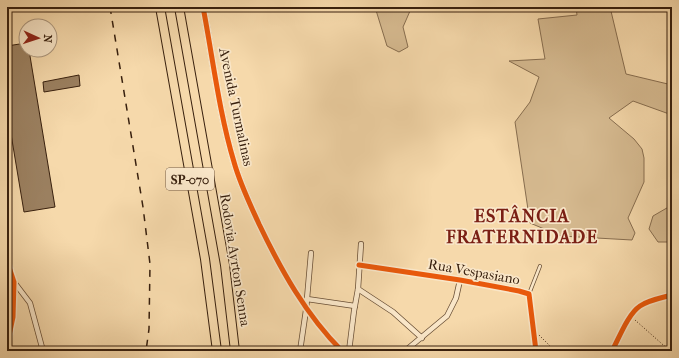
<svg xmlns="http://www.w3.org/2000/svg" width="679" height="358" font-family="'IM FELL French Canon',serif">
<rect width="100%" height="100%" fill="#f6d9ab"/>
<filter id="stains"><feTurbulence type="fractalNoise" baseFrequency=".005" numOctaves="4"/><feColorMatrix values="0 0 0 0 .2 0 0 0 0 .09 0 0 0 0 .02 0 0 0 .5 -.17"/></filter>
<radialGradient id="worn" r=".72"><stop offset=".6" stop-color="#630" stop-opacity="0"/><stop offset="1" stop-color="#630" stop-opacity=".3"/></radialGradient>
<g fill="#d6ba90" stroke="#876d4f">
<path d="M 375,7 L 409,7 L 410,11 L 403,27 L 408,47 L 399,52 L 387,46 Z"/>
<path d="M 576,7 L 610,7 L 626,74 L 672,85 L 672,115 L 633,101 L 609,118 L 634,139 L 642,149 L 644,158 L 644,182 L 628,218 L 635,233 L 632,240 L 561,236 L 530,223 L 515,122 L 530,102 L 539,77 L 509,61 L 545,59 L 538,19 L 577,15 Z"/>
<path d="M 672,205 L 672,242 L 658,242 L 649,229 L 653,216 Z"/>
</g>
<g fill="#9b8060" stroke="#38200e">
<path d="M 26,43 L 26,50 L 29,50 L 55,207 L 24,212 L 7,110 L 7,46 Z"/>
<path d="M 79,75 L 80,86 L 44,92 L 43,82 Z"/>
</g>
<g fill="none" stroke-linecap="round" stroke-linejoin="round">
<g stroke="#684e35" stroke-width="4">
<path id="service" d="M 529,294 L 540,266"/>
</g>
<g stroke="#684e35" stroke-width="6">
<g id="minor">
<path d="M 7,261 L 14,282 L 13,317 L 7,345"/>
<path d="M 359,265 L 460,280 L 519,291 L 529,294 L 536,351"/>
<path d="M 14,282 L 30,303 L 43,351"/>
<path d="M 358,289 L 393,312 L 422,338"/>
<path d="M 307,299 L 355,306"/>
<path d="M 300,351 L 306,310 L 311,253"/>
<path d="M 349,351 L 354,311 L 358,289 L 361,244"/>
<path d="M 405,351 L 447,316 L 456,298 L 460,280"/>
<path d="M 612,351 C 619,338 628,314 640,306 C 649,300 661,298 672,295"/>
</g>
</g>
<g stroke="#684e35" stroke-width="7">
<path id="tertiary" d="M 203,7 C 213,59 219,112 234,162 C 240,184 250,204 259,224 C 281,270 306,315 342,351"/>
</g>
<g stroke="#38200e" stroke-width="10">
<g id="motorway">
<path d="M 160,7 L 205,259 L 217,351"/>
<path d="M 179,7 L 225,265 L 235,351"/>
</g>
</g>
<g stroke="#38200e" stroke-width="1" stroke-dasharray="1 2" stroke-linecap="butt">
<path d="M 635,320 L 670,351"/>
<path d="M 539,335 L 555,351"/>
</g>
<use href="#service" stroke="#f9e6c8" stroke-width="2.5"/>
<use href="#minor" stroke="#f9e6c8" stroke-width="4.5"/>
<use href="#tertiary" stroke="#f9e6c8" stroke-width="5.5"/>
<use href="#motorway" stroke="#f6d9ab" stroke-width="8"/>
<path stroke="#38200e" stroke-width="1.5" stroke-dasharray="7 7" stroke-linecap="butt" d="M 110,7 L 143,207 L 150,264 L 149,329 L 146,351"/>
<g stroke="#f9e6c8" stroke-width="8">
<g id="cycleway">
<path d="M 203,7 C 213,59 219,112 234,162 C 240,184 250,204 259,224 C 281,270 306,315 342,351"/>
<path d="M 7,261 L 14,282 L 13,317 L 7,345"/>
<path d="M 359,265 L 460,280 L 519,291 L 529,294 L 536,351"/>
<path d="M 612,351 C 619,338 628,314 640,306 C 649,300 661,298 672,295"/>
</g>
</g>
<use href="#cycleway" stroke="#e8590c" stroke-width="5"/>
</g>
<g text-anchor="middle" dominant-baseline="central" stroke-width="3.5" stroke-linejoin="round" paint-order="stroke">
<rect fill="#f9e6c8" stroke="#725b46" stroke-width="1" x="166" y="168" width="48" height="22" rx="3"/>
<g font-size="13" font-weight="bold" fill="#38200e">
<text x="190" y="179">SP-070</text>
</g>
<g font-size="14" fill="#38200e" stroke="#f9e6c8">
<text transform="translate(236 107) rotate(78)">Avenida Turmalinas</text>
<text transform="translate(235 260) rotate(81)">Rodovia Ayrton Senna</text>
<text transform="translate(474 272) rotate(10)">Rua Vespasiano</text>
</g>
<g font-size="18" font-weight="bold" letter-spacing="1" fill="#7a1f14" stroke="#f9e6c8">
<text x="522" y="216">ESTÂNCIA<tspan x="522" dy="21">FRATERNIDADE</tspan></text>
</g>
</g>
<rect width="679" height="358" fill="none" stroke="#f6d9ab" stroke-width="24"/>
<rect x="8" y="8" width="663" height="342" fill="none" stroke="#38200e" stroke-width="2"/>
<rect x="12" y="12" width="655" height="334" fill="none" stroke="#38200e"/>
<g transform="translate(38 38) rotate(93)"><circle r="19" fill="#f9e6c8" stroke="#ac977e"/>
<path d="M0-3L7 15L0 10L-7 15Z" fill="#8f2418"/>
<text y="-6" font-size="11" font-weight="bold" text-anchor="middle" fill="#38200e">N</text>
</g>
<rect width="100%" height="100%" filter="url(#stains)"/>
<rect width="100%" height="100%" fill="url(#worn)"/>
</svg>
